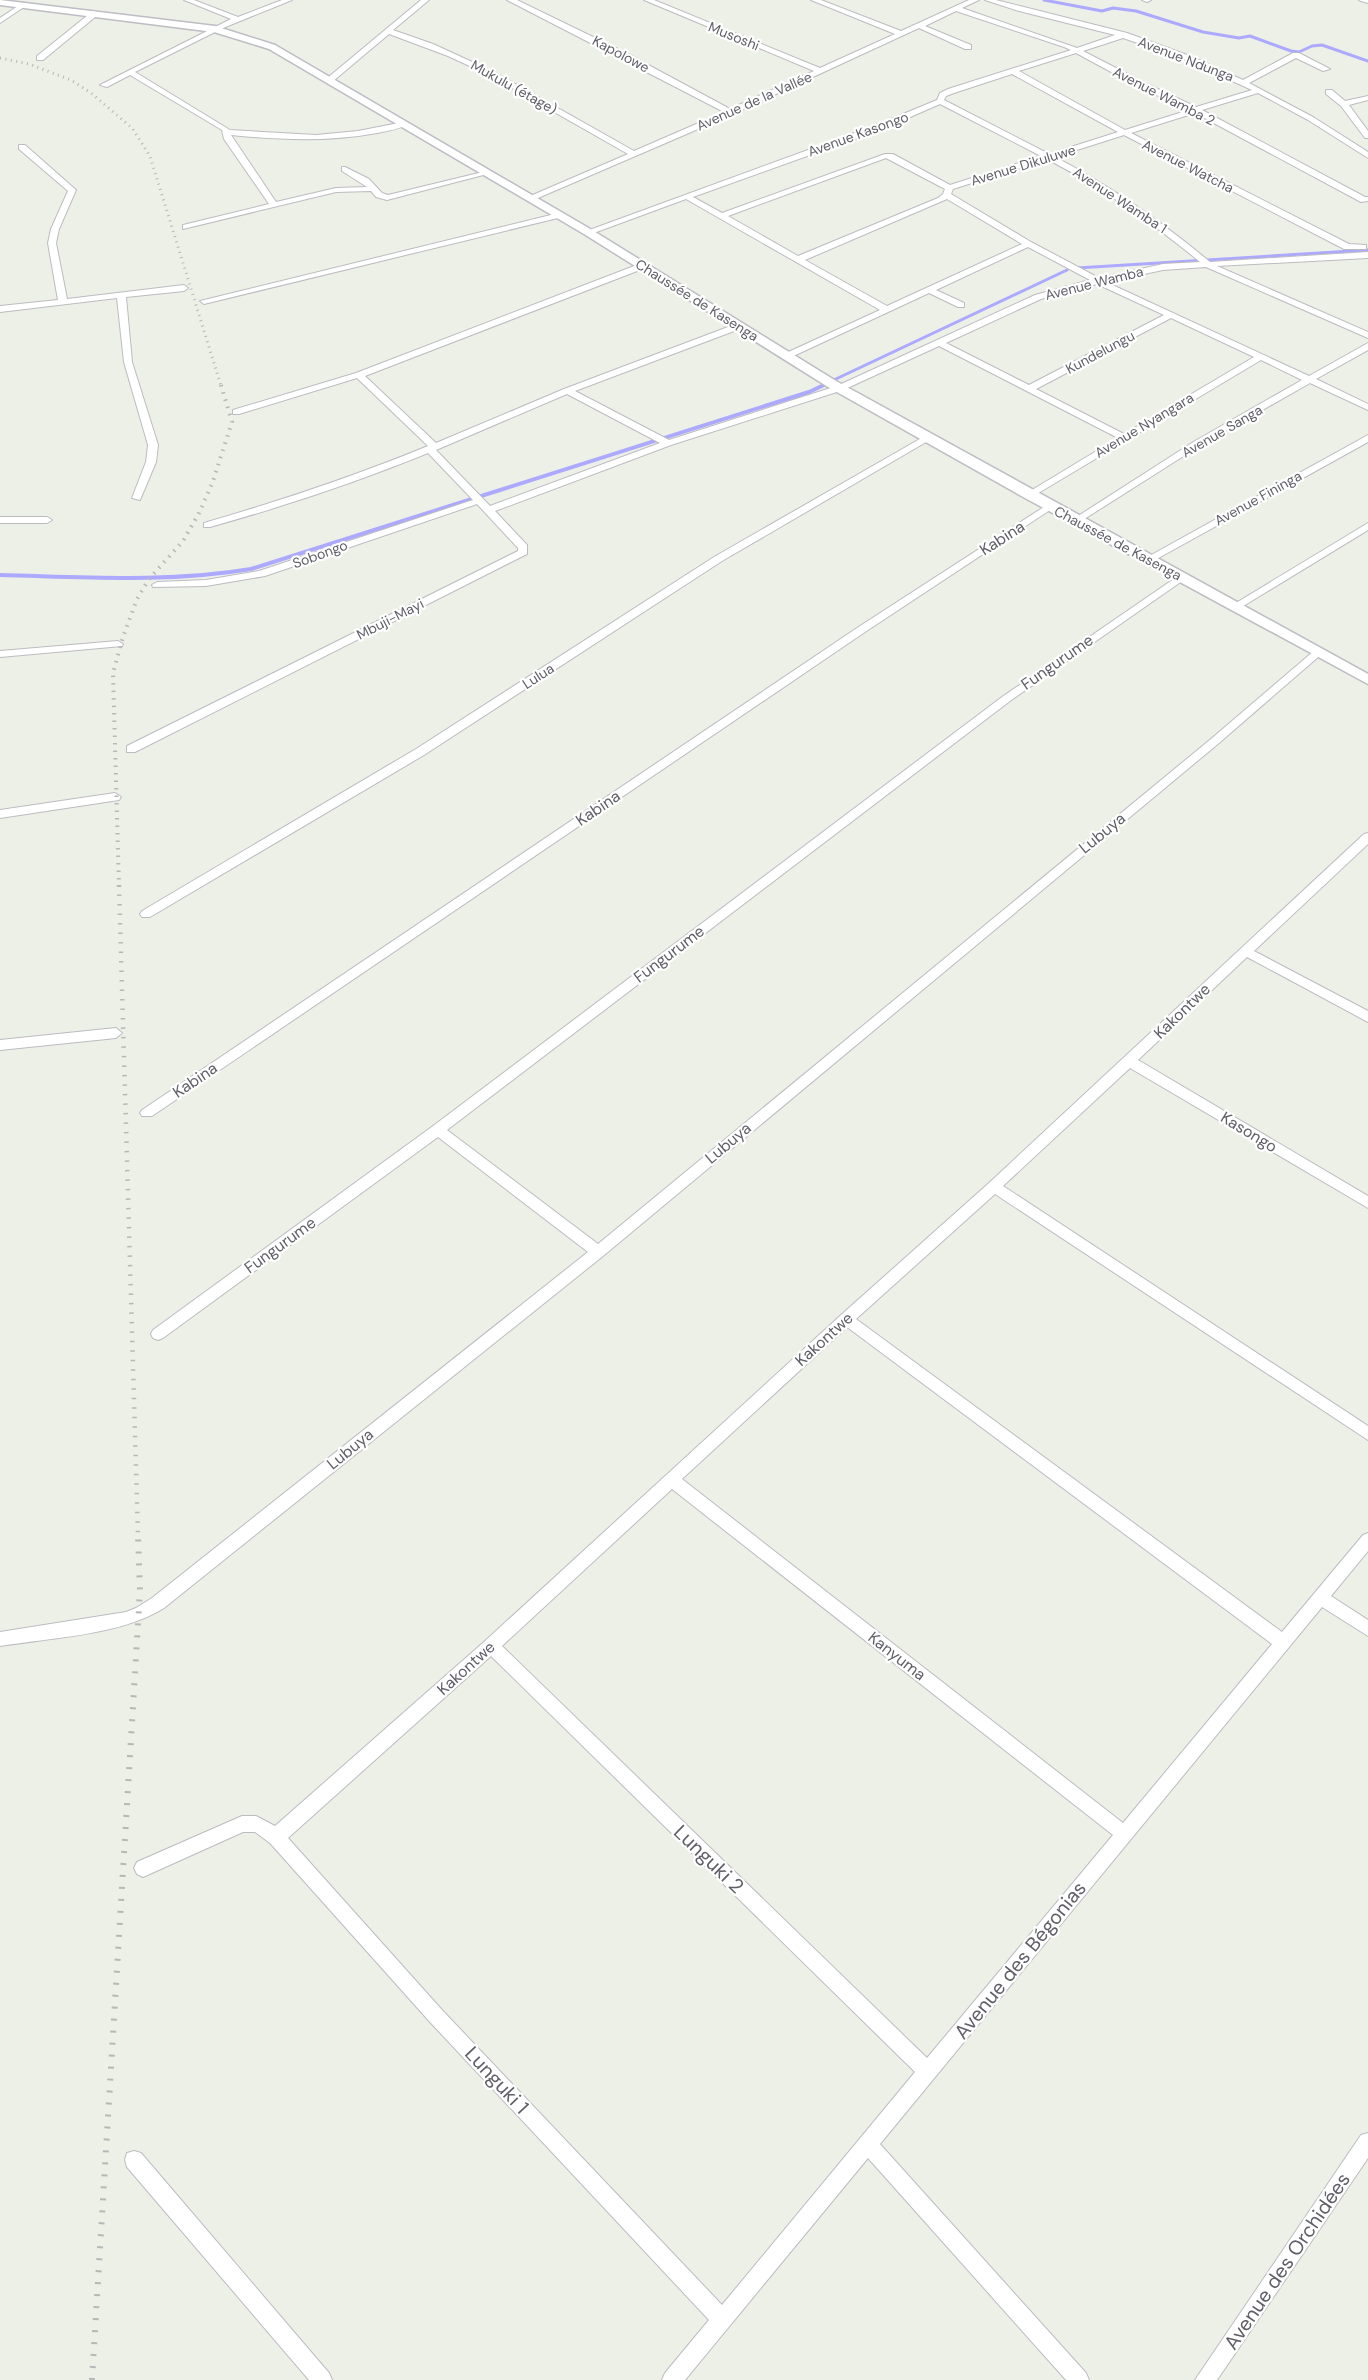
<svg xmlns="http://www.w3.org/2000/svg" width="1368" height="2380" font-family="'DM Sans',sans-serif">
<rect width="100%" height="100%" fill="#edf0e7"/>
<g fill="none" stroke-linecap="round" stroke-linejoin="round">
<g stroke="#aca9ff" stroke-width="3">
<path d="M 1044,0 L 1102,11 L 1113,8 L 1136,11 L 1203,32 L 1239,38 L 1250,36 L 1291,51 L 1299,52 L 1312,46 L 1322,45 L 1368,61"/>
<path d="M 1077,268 L 1368,250"/>
<path d="M 821,386 L 1067,270"/>
</g>
<path stroke="#aca9ff" stroke-width="4" d="M 0,575 C 84,577 168,583 251,569 L 809,392 L 824,385"/>
<g stroke="#bdbbc2" stroke-width="2">
<g id="street">
<path d="M 184,0 L 194,0 L 238,17 L 282,0 L 292,0 L 223,28 L 135,72 L 230,130 L 316,135 L 358,131 L 404,122 L 408,124 C 400,129 387,131 377,133 C 328,142 280,140 231,135 L 276,202 L 336,188 L 367,187 L 342,171 L 342,167 L 345,167 L 369,179 L 382,193 L 388,195 L 487,171 L 491,173 L 387,200 L 376,197 L 371,191 L 336,192 L 183,229 L 183,225 L 269,204 L 224,139 L 222,130 L 130,75 L 107,87 L 100,85 L 231,19 Z"/>
<path d="M 421,0 L 429,0 L 393,30 L 433,44 L 494,72 L 634,151 L 724,112 L 507,0 L 517,0 L 628,54 L 730,109 L 814,71 L 644,0 L 654,0 L 820,68 L 895,34 L 811,0 L 821,0 L 901,31 L 969,0 L 979,0 L 962,8 L 1077,48 L 1115,35 L 1019,11 L 985,0 L 996,0 L 1127,33 L 1190,56 L 1243,80 L 1293,53 L 1299,53 L 1330,69 L 1323,71 L 1296,58 L 1249,83 L 1313,117 L 1368,152 L 1368,158 L 1308,120 L 1258,93 L 1202,110 L 1365,197 L 1368,197 L 1368,201 L 1361,202 L 1195,113 L 1131,133 L 1349,244 L 1366,245 L 1366,249 L 1344,249 L 1124,135 L 1055,157 C 1110,186 1162,222 1210,262 L 1368,252 L 1368,258 L 1217,266 L 1368,332 L 1368,338 L 1206,267 L 1163,270 L 1106,282 L 1309,376 L 1368,343 L 1368,350 L 1316,379 L 1368,404 L 1368,410 L 1310,383 L 1201,445 L 1078,523 L 1075,522 L 1075,518 L 1195,441 L 1302,380 L 1261,360 L 1030,498 L 1027,497 L 1027,493 L 1118,438 L 939,346 L 843,390 L 671,445 L 495,511 L 527,545 L 527,554 L 135,752 L 127,752 L 127,746 L 518,551 L 518,548 L 477,504 L 265,576 L 206,586 L 153,587 L 152,585 L 157,582 L 206,580 L 259,571 L 473,500 L 428,453 C 357,482 285,506 210,527 L 204,527 L 204,523 C 280,501 355,476 428,446 L 357,378 L 239,414 L 233,414 L 233,410 L 356,373 L 642,263 L 645,264 L 645,268 L 365,376 L 436,443 L 564,389 L 736,324 L 742,324 L 742,328 L 575,391 L 669,440 L 837,386 L 1035,295 L 1090,280 L 1028,247 L 936,290 L 964,303 L 964,307 L 958,307 L 929,293 L 787,359 L 784,358 L 784,354 L 880,310 L 686,199 L 591,234 L 584,232 L 879,124 L 937,100 L 940,93 L 948,89 L 1071,50 L 1064,47 L 956,11 L 925,26 L 971,45 L 971,49 L 965,49 L 919,28 L 733,114 L 531,201 L 527,199 L 528,197 L 628,154 L 489,75 L 448,56 L 389,34 L 332,82 L 325,80 ZM 1123,38 L 1184,59 L 1252,90 L 1196,107 L 1145,83 L 1083,51 ZM 1076,53 L 1139,87 L 1189,110 L 1125,130 L 1019,71 ZM 1012,74 L 1118,132 L 1049,154 L 944,100 L 946,96 L 954,93 ZM 940,104 L 1041,156 L 950,185 L 893,154 L 885,154 L 722,213 L 693,197 L 885,128 ZM 886,158 L 945,189 L 943,194 L 938,198 L 798,256 L 728,216 ZM 1047,159 C 1102,188 1153,223 1200,262 L 1163,264 L 1099,278 L 1031,242 L 951,194 L 953,189 ZM 947,199 L 1022,244 L 887,306 L 805,260 ZM 1097,284 L 1164,315 L 1029,385 L 946,343 L 1041,299 ZM 1171,318 L 1254,357 L 1124,434 L 1036,389 ZM 567,394 L 660,443 L 490,506 L 436,450 Z"/>
<path d="M 1142,0 L 1151,0 L 1147,2 Z"/>
<path d="M 1359,0 L 1368,0 L 1368,3 L 1361,1 Z"/>
<path d="M 21,4 L 27,5 L 0,23 L 0,18 Z"/>
<path d="M 93,11 L 100,13 L 43,60 L 37,60 L 37,56 Z"/>
<path d="M 1326,90 L 1332,90 L 1345,101 L 1368,96 L 1368,100 L 1349,105 L 1368,131 L 1368,138 L 1365,138 L 1341,106 L 1326,94 Z"/>
<path d="M 19,145 L 25,145 L 76,190 L 59,229 L 56,243 L 67,299 L 184,285 L 188,288 L 184,291 L 126,297 L 132,362 L 158,445 L 156,462 L 140,500 L 132,498 L 146,462 L 148,445 L 124,362 L 117,298 L 0,312 L 0,306 L 58,300 L 48,243 L 51,229 L 68,191 L 19,149 Z"/>
<path d="M 559,213 L 562,213 L 562,217 L 204,304 L 200,301 Z"/>
<path d="M 1368,435 L 1368,442 L 1153,561 L 1149,562 L 1144,559 Z"/>
<path d="M 925,436 L 933,438 L 722,561 L 424,755 L 150,917 L 142,917 L 140,914 L 142,911 L 416,749 L 714,557 Z"/>
<path d="M 1050,503 L 1053,504 L 1053,508 L 865,632 L 152,1116 L 142,1116 L 140,1113 L 142,1110 L 857,628 Z"/>
<path d="M 0,517 L 47,517 L 52,520 L 47,523 L 0,523 Z"/>
<path d="M 1368,523 L 1368,530 L 1240,608 L 1236,609 L 1231,606 Z"/>
<path d="M 1181,574 L 1186,577 L 1185,579 L 1010,701 L 447,1130 L 598,1244 L 1211,739 L 1315,650 L 1319,649 L 1324,652 L 1219,743 L 603,1256 L 164,1608 C 122,1635 50,1638 0,1646 L 0,1632 L 126,1612 L 136,1608 L 152,1598 L 588,1252 L 438,1137 L 163,1338 L 158,1340 L 153,1338 L 151,1334 L 153,1330 L 433,1126 L 1002,697 Z"/>
<path d="M 118,641 L 123,644 L 122,646 L 0,657 L 0,651 Z"/>
<path d="M 115,793 L 121,797 L 119,800 L 0,818 L 0,810 Z"/>
<path d="M 1368,833 L 1368,844 L 1254,951 L 1368,1011 L 1368,1022 L 1247,957 L 1138,1060 L 1368,1196 L 1368,1208 L 1130,1068 L 1003,1186 L 1368,1426 L 1368,1440 L 995,1194 L 856,1319 L 1282,1632 L 1363,1535 L 1368,1533 L 1368,1551 L 1331,1596 L 1368,1620 L 1368,1636 L 1322,1607 L 880,2144 L 1086,2373 L 1089,2380 L 1066,2380 L 868,2158 L 685,2380 L 662,2380 L 665,2373 L 709,2320 L 430,2022 L 270,1843 L 255,1832 L 243,1832 L 143,1877 L 137,1874 L 134,1868 L 137,1862 L 242,1816 L 256,1816 L 275,1826 L 485,1641 L 841,1315 L 989,1183 L 1364,834 ZM 847,1327 L 1272,1644 L 1123,1823 L 682,1479 ZM 672,1489 L 1113,1835 L 927,2058 L 502,1646 ZM 491,1656 L 915,2072 L 722,2305 L 442,2010 L 288,1838 Z"/>
<path d="M 116,1028 L 122,1033 L 116,1038 L 0,1050 L 0,1040 Z"/>
<path d="M 1368,2133 L 1368,2158 L 1217,2380 L 1195,2380 L 1361,2135 Z"/>
<path d="M 134,2151 L 141,2153 L 329,2373 L 332,2380 L 309,2380 L 127,2167 L 125,2160 L 127,2153 Z"/>
</g>
</g>
<g stroke="#bebcc4" stroke-width="3">
<path id="secondary" d="M 0,0 L 215,26 L 275,45 L 592,230 L 836,381 L 1368,674 L 1368,684 L 1025,498 L 828,387 L 584,234 L 269,49 L 214,32 L 0,5 Z"/>
</g>
<use href="#street" fill="#fff" fill-rule="evenodd"/>
<use href="#secondary" fill="#fff" fill-rule="evenodd"/>
<path stroke="#b7b7b8" stroke-width="3" stroke-dasharray="1 4.5" stroke-linecap="butt" d="M 0,58 L 29,64 L 71,80 L 91,93 L 132,128 L 150,156 L 221,386"/>
<path stroke="#b7b7b8" stroke-width="4" stroke-dasharray="1.5 6" stroke-linecap="butt" d="M 119,887 L 113,673 L 123,637 L 137,599 L 149,579 L 183,541 L 199,513 L 212,484 L 232,422 L 221,385"/>
<path stroke="#b7b7b8" stroke-width="4.5" stroke-dasharray="1.5 8" stroke-linecap="butt" d="M 119,885 L 138,1537"/>
<path stroke="#b7b7b8" stroke-width="6" stroke-dasharray="2 10" stroke-linecap="butt" d="M 92,2380 L 140,1591 L 138,1535"/>
</g>
<g text-anchor="middle" dominant-baseline="central" stroke-width="4.5" stroke-linejoin="round" paint-order="stroke">
<g font-size="14" fill="#605e67" stroke="#fff">
<text transform="translate(734 36) rotate(22)">Musoshi</text>
<text transform="translate(621 54) rotate(28)">Kapolowe</text>
<text transform="translate(1186 59) rotate(21)">Avenue Ndunga</text>
<text transform="translate(514 87) rotate(29)">Mukulu (étage)</text>
<text transform="translate(1164 96) rotate(27)">Avenue Wamba 2</text>
<text transform="translate(754 101) rotate(-24)">Avenue de la Vallée</text>
<text transform="translate(858 134) rotate(-20)">Avenue Kasongo</text>
<text transform="translate(1023 165) rotate(-17)">Avenue Dikuluwe</text>
<text transform="translate(1188 166) rotate(27)">Avenue Watcha</text>
<text transform="translate(1120 200) rotate(33)">Avenue Wamba 1</text>
<text transform="translate(1094 283) rotate(-14)">Avenue Wamba</text>
<text transform="translate(697 300) rotate(32)">Chaussée de Kasenga</text>
<text transform="translate(1100 352) rotate(-28)">Kundelungu</text>
<text transform="translate(1144 425) rotate(-31)">Avenue Nyangara</text>
<text transform="translate(1222 431) rotate(-30)">Avenue Sanga</text>
<text transform="translate(1258 498) rotate(-29)">Avenue Fininga</text>
<text transform="translate(1118 543) rotate(28)">Chaussée de Kasenga</text>
<text transform="translate(320 554) rotate(-20)">Sobongo</text>
<text transform="translate(390 619) rotate(-27)">Mbuji-Mayi</text>
<text transform="translate(538 676) rotate(-33)">Lulua</text>
</g>
<g font-size="16" fill="#605e67" stroke="#fff">
<text transform="translate(1002 538) rotate(-33)">Kabina</text>
<text transform="translate(1057 662) rotate(-35)">Fungurume</text>
<text transform="translate(598 808) rotate(-34)">Kabina</text>
<text transform="translate(1102 833) rotate(-39)">Lubuya</text>
<text transform="translate(669 954) rotate(-37)">Fungurume</text>
<text transform="translate(1182 1011) rotate(-44)">Kakontwe</text>
<text transform="translate(195 1080) rotate(-34)">Kabina</text>
<text transform="translate(1249 1132) rotate(31)">Kasongo</text>
<text transform="translate(728 1143) rotate(-40)">Lubuya</text>
<text transform="translate(280 1245) rotate(-36)">Fungurume</text>
<text transform="translate(824 1339) rotate(-42)">Kakontwe</text>
<text transform="translate(350 1449) rotate(-39)">Lubuya</text>
<text transform="translate(897 1656) rotate(38)">Kanyuma</text>
<text transform="translate(466 1668) rotate(-42)">Kakontwe</text>
</g>
<g font-size="20" fill="#605e67" stroke="#fff">
<text transform="translate(709 1859) rotate(44)">Lunguki 2</text>
<text transform="translate(1020 1960) rotate(-51)">Avenue des Bégonias</text>
<text transform="translate(497 2080) rotate(47)">Lunguki 1</text>
<text transform="translate(1287 2261) rotate(-56)">Avenue des Orchidées</text>
</g>
</g>
</svg>
